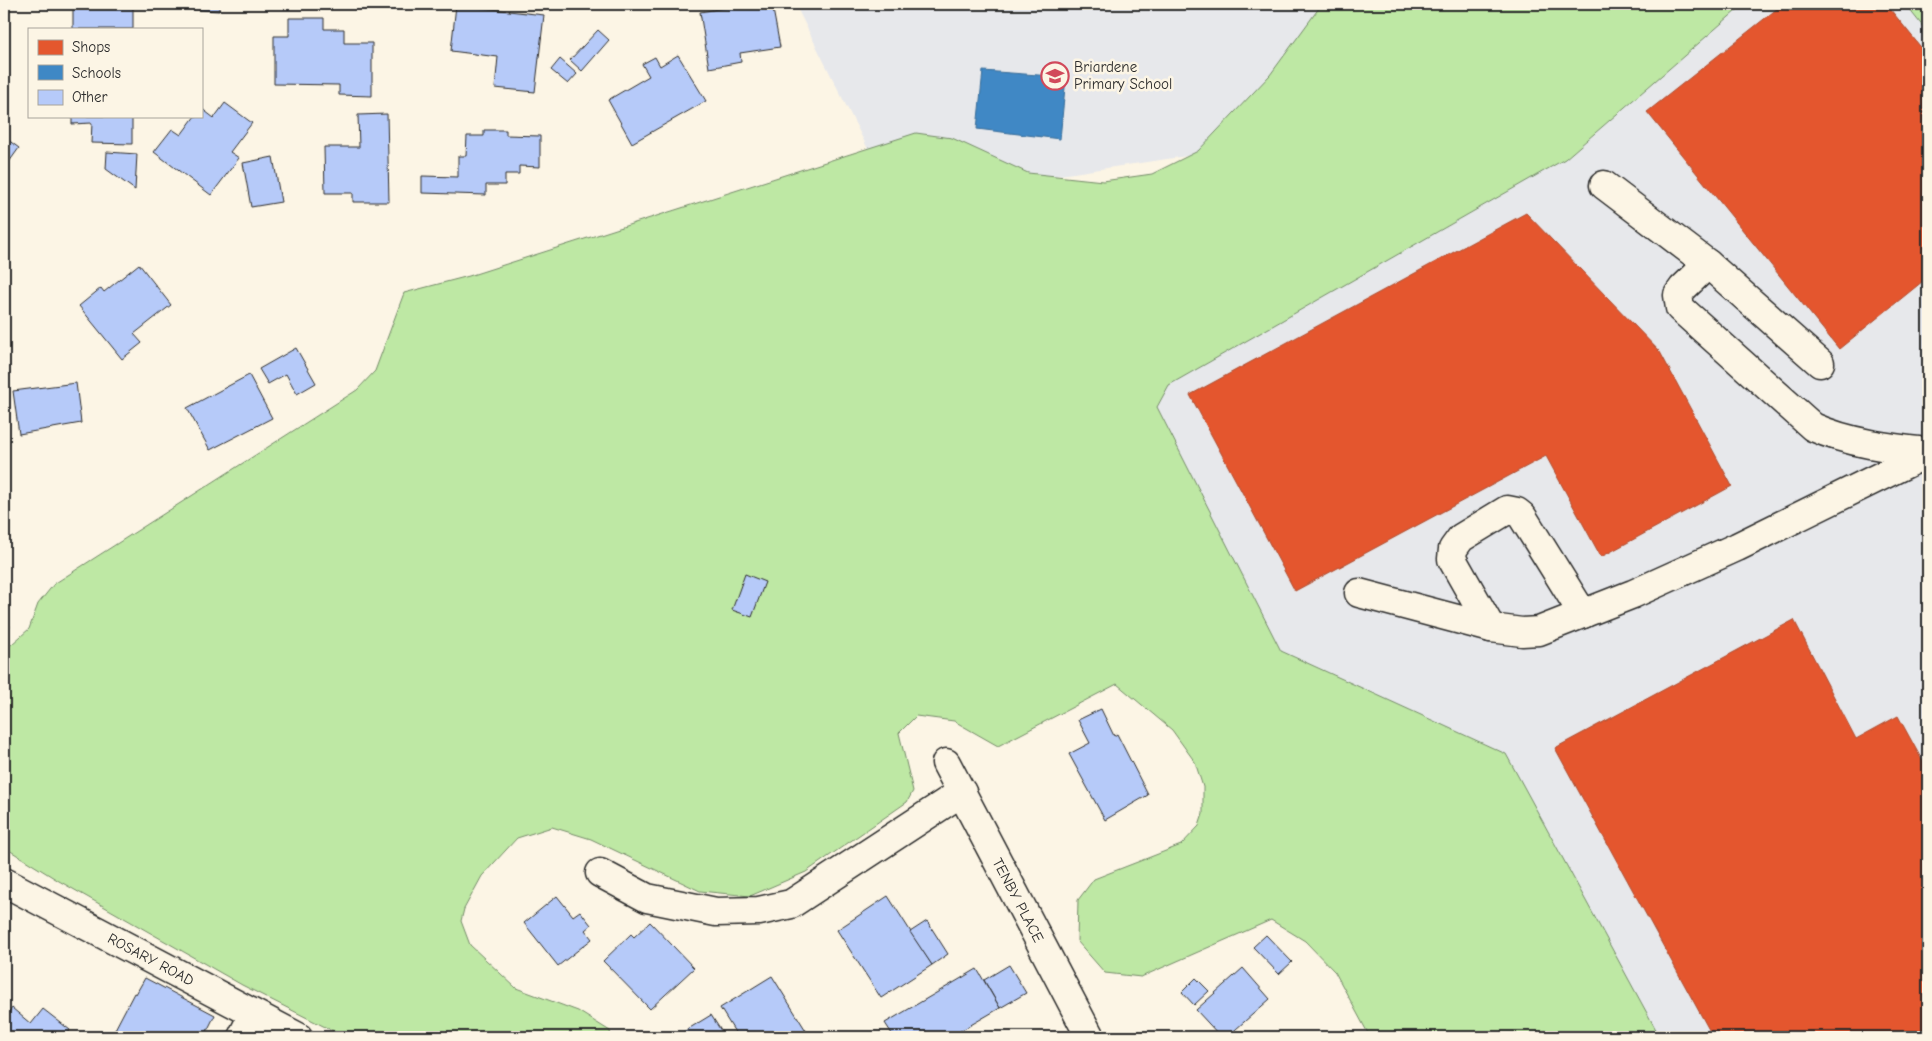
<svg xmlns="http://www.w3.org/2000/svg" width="1932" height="1041" font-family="'Comic Neue',sans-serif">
<rect width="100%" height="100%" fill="#fcf5e5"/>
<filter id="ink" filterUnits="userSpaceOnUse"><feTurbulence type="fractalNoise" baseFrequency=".02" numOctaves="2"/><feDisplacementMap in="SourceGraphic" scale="10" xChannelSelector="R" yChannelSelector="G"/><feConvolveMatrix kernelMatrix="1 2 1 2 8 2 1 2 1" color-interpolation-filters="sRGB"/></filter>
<g filter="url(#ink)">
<g fill="#e7e8eb">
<path d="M 795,4 L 1347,4 L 1207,153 L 974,188 L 868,149 Z"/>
<path d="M 1744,4 L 1905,4 L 1928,33 L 1928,1037 L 1660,1037 L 1506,754 L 1281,651 L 1157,407 L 1169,385 L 1565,159 Z"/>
</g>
<g fill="#bee8a4" stroke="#748a68">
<path d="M 1322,4 L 1744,4 L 1565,159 L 1169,385 L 1157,407 L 1281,651 L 1506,754 L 1660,1037 L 1370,1037 L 1335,972 L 1305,941 L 1271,920 L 1141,977 L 1105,973 L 1077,941 L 1078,900 L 1094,879 L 1181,845 L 1199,826 L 1203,814 L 1203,787 L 1195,762 L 1172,730 L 1117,684 L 998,746 L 954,721 L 916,716 L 899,733 L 913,791 L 907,802 L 806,872 L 750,896 L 700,891 L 591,839 L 552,827 L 517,838 L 482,876 L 464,909 L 461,921 L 470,945 L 516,988 L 578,1011 L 610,1031 L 611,1037 L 345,1037 L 242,985 L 59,881 L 4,847 L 4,651 L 29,629 L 38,604 L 54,584 L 357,390 L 375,371 L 404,293 L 469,276 L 916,133 L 952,138 L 1028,173 L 1103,181 L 1152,174 L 1198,151 L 1270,75 Z"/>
<path d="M 1905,4 L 1928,4 L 1928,33 Z"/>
</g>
<g fill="#e4572e" stroke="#ac4a2d">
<path d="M 1783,4 L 1886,4 L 1928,56 L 1928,277 L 1839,349 L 1647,112 Z"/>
<path d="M 1526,213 L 1660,352 L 1732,486 L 1601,557 L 1546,456 L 1295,591 L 1190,395 Z"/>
<path d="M 1794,620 L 1856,739 L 1898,716 L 1928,771 L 1928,1037 L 1713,1037 L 1555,748 Z"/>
</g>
<path fill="#3f88c5" stroke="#396c97" d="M 983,71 L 1066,77 L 1060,139 L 977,129 Z"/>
<g fill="#b6caf9" stroke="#2b2b2b">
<rect x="73" y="4" width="60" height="25"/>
<path d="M 169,4 L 219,4 L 219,11 L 169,8 Z"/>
<path d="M 748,4 L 772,4 L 780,47 L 740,53 L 741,62 L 709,68 L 700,12 Z"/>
<path d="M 456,5 L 544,15 L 535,92 L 495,88 L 498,57 L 451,51 Z"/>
<path d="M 289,18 L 324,18 L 324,29 L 344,29 L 344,43 L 372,43 L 372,96 L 339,95 L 339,85 L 274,84 L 274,36 L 289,36 Z"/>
<path d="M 598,30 L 609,40 L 582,71 L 570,60 Z"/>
<path d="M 678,55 L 706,101 L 632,143 L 608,100 L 649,76 L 642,64 L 655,57 L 660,66 Z"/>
<path d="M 560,59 L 577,74 L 568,84 L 551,70 Z"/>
<path d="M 225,103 L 252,123 L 230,152 L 239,158 L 211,195 L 154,152 L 172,129 L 181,135 L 195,116 L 201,116 L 201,108 L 214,118 Z"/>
<path d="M 387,114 L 389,202 L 353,202 L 353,193 L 325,193 L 324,147 L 359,147 L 358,115 Z"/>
<path d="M 72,116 L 132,116 L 132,144 L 91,143 L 92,123 L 72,124 Z"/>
<path d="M 484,130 L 506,130 L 506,135 L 540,136 L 540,167 L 519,166 L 519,174 L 505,174 L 505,185 L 486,185 L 486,195 L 422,193 L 422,176 L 458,177 L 458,156 L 466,156 L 467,136 L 484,136 Z"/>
<path d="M 4,137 L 19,148 L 4,169 Z"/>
<path d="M 107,152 L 137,154 L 135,190 L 106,169 Z"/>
<path d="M 273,157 L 281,202 L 251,207 L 243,163 Z"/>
<path d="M 139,264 L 171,305 L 134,334 L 142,343 L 122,359 L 79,306 L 101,288 L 104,292 Z"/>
<path d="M 296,348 L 316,383 L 297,394 L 286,374 L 268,384 L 259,369 Z"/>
<path d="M 249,375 L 272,418 L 210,450 L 187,408 Z"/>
<path d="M 76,383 L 81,423 L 19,434 L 13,391 Z"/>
<path d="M 745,574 L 765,582 L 752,617 L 732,610 Z"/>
<path d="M 4,616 L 10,627 L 4,630 Z"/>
<path d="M 1101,709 L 1114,736 L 1117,734 L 1148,795 L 1105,820 L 1069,754 L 1090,743 L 1078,720 Z"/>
<path d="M 557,896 L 573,916 L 580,911 L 591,925 L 585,930 L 592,939 L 558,966 L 524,923 Z"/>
<path d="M 888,896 L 932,965 L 881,998 L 837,930 Z"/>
<path d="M 927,921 L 948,954 L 932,965 L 910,932 Z"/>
<path d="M 650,922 L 694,968 L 650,1009 L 603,961 L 631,934 L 634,937 Z"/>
<path d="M 1266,935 L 1292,962 L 1279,974 L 1253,947 Z"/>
<path d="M 1009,965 L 1026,993 L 1000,1008 L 984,980 Z"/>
<path d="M 1243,968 L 1270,999 L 1227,1037 L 1221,1037 L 1196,1010 Z"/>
<path d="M 977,969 L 1000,1008 L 950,1037 L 894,1037 L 885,1023 Z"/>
<path d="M 772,976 L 810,1037 L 738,1037 L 720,1008 Z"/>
<path d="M 145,978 L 215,1015 L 207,1031 L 209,1032 L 206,1037 L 111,1037 L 134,993 L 136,994 Z"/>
<path d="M 1196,978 L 1209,991 L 1194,1005 L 1182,992 Z"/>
<path d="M 12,1008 L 31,1024 L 43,1009 L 70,1030 L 66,1037 L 4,1037 L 4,1018 Z"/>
<path d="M 711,1015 L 725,1037 L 675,1037 Z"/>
</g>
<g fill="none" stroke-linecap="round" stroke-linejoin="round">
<g stroke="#2b2b2b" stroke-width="31">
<g id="minor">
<path d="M 1604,185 L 1708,264 L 1820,363"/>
<path d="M 1708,264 L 1683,288 L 1678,295 L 1680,308 L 1813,427 C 1849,443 1890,448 1928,452"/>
<path d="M 1359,593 L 1491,628 L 1522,632 L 1539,631 L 1633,594 L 1737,547 L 1928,453"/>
<path d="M 1491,628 L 1452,559 L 1453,549 L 1461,538 L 1507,510 L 1517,512 L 1522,516 L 1583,614"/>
<path id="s1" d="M 946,763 L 1090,1037"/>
<path d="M 600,873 L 647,898 L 716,912 L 759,911 L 791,904 L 962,792"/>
<path id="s2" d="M 4,882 L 298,1037"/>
<path d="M 242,1037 L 253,1015"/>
</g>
</g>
<use href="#minor" stroke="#fcf5e5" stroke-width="28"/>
</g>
</g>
<defs>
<g id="school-ring" transform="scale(1.4375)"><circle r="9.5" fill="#fcf5e5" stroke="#d1495b" stroke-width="1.5"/><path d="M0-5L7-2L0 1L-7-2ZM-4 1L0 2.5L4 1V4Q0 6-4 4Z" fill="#d1495b"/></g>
</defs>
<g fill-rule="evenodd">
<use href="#school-ring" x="1055" y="76"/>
</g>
<g text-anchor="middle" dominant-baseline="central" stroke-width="5" stroke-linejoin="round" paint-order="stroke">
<g font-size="15" fill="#2b2b2b" stroke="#fcf5e5" text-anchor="start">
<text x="1074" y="67">Briardene<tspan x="1074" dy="17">Primary School</tspan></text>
</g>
<g font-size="15" fill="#2b2b2b" stroke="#fcf5e5">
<text stroke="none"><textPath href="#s1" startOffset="155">TENBY PLACE</textPath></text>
<text stroke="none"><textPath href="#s2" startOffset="166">ROSARY ROAD</textPath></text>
</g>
</g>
<rect width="1932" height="1041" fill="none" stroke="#fcf5e5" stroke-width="20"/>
<rect x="10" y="10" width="1912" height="1021" fill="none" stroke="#2b2b2b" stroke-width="2" filter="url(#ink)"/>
<rect x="28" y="28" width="175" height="90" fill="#fcf5e5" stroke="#a8a49b"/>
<rect x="38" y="40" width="25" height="15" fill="#e4572e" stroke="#a8a49b"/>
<text x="72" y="52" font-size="15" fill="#2b2b2b">Shops</text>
<rect x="38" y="65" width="25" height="15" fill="#3f88c5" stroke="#a8a49b"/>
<text x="72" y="78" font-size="15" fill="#2b2b2b">Schools</text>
<rect x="38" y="90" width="25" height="15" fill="#b6caf9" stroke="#a8a49b"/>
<text x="72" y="102" font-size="15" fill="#2b2b2b">Other</text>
</svg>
